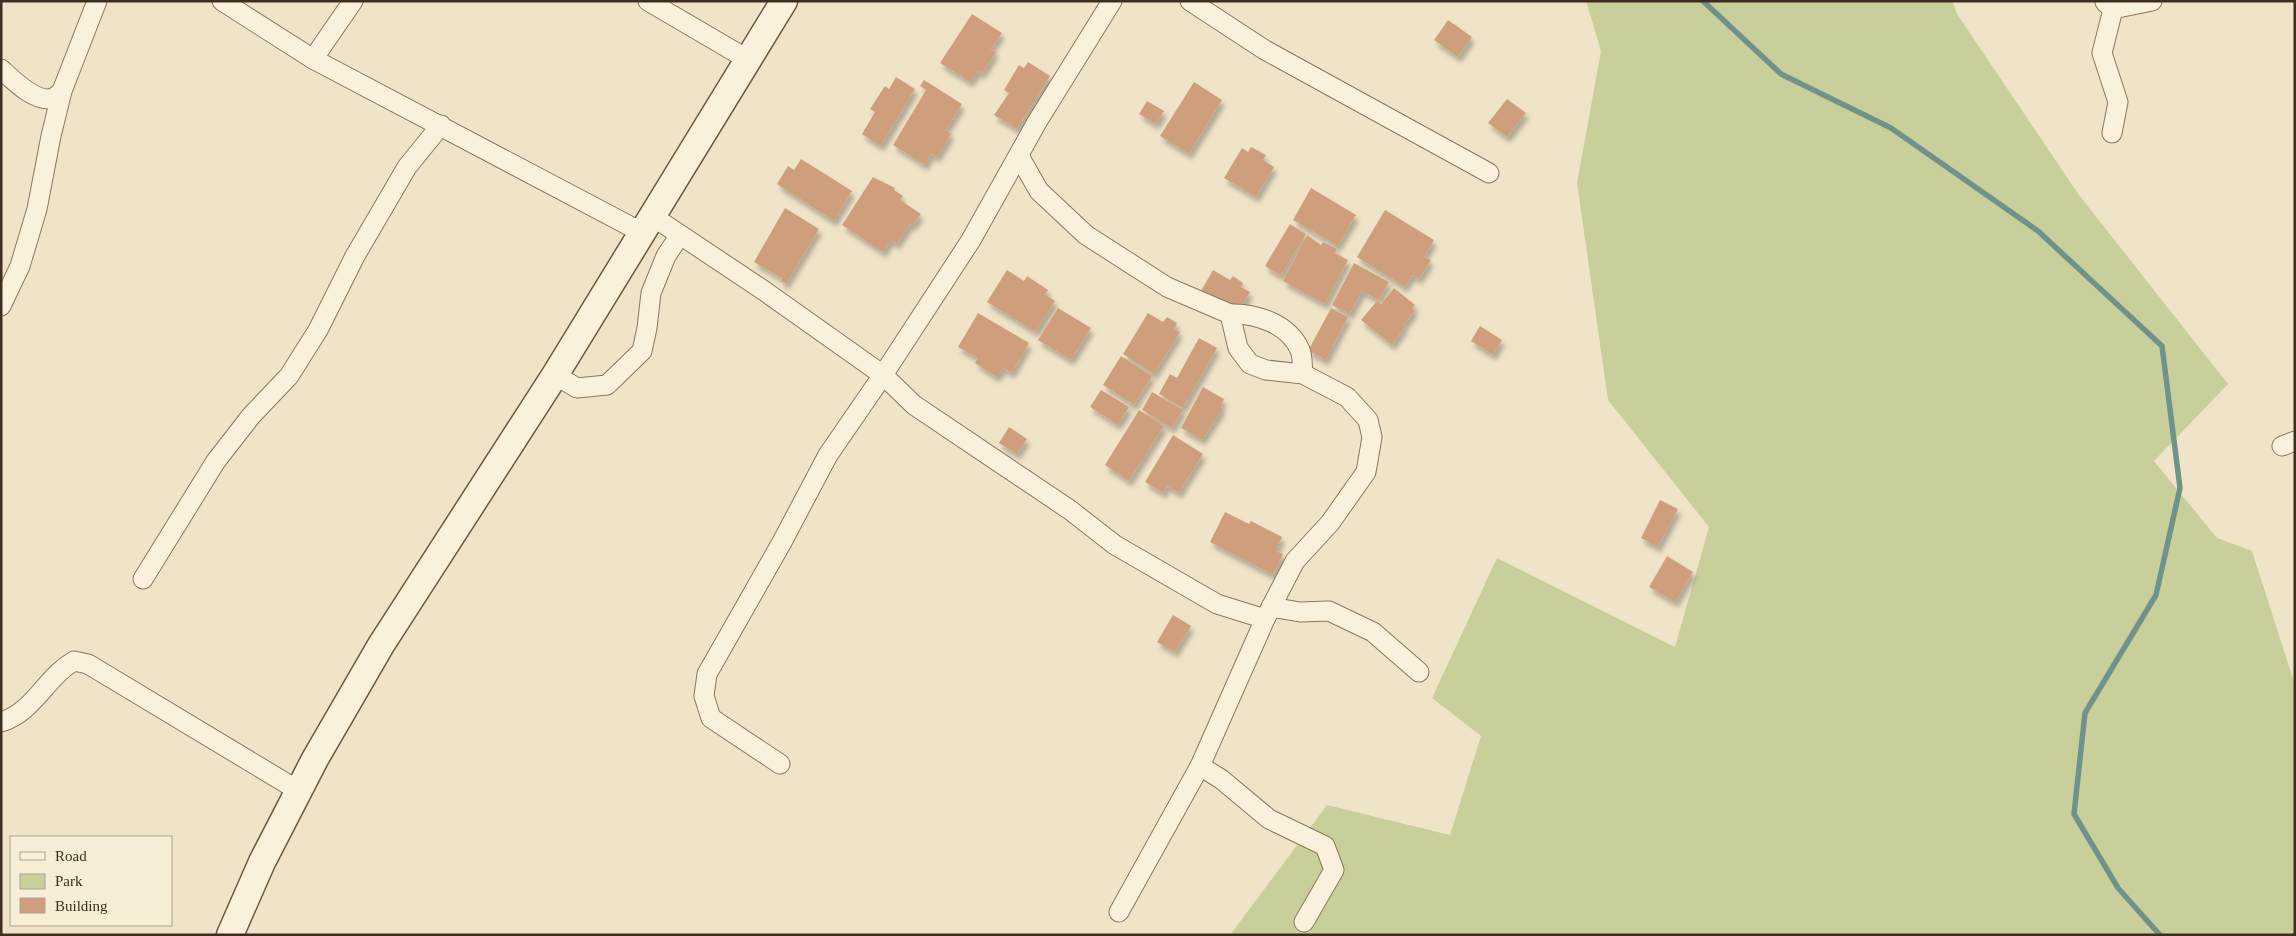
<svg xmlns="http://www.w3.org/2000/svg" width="2296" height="936" font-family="'Times New Roman',serif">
<defs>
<filter id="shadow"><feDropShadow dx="3" dy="5.5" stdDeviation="2.5" flood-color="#0004"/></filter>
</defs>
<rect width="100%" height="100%" fill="#f0e4c8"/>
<path fill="#c9cf9b" d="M 1586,1 L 1952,1 L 1957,14 L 2079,195 L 2228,384 L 2154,461 L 2217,538 L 2252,551 L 2295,685 L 2295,935 L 1230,935 L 1327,805 L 1450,835 L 1481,736 L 1432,698 L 1497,558 L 1675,647 L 1709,527 L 1608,400 L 1577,183 L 1601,51 Z"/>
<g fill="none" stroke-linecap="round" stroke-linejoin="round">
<path stroke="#6f938a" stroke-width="5.5" d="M 1703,1 L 1781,74 L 1891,128 L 2038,231 L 2162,346 L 2180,488 L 2156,595 L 2085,713 L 2074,814 L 2118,888 L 2160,935"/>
</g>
<g fill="#cf9f7d" filter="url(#shadow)">
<path d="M 972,14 L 1002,33 L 991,49 L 996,52 L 982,74 L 978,71 L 970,82 L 940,63 Z"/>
<path d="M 1448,20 L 1472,37 L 1458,57 L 1434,40 Z"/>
<path d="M 1028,62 L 1050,76 L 1017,129 L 994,115 L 1009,93 L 1004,90 L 1019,65 L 1024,68 Z"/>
<path d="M 896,77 L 915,89 L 881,146 L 862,134 L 875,112 L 870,109 L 885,86 L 889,89 Z"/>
<path d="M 924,80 L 962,104 L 946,130 L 951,134 L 937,157 L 931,154 L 925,165 L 893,145 L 926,90 L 920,86 Z"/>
<path d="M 1194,82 L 1222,100 L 1189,154 L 1160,136 Z"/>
<path d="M 1507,99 L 1526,113 L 1507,137 L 1488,123 Z"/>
<path d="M 1147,101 L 1164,111 L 1156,124 L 1139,114 Z"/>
<path d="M 1251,147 L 1266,155 L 1263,160 L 1274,167 L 1256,197 L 1224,178 L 1242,148 L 1248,152 Z"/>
<path d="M 801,159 L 852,191 L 834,221 L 777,184 L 788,166 L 794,170 Z"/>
<path d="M 873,177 L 895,188 L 894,190 L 903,196 L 900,200 L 921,214 L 913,225 L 910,224 L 897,244 L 891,240 L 883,252 L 842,225 Z"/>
<path d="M 1311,188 L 1356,215 L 1338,246 L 1293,220 Z"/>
<path d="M 785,208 L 819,229 L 786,284 L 781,281 L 782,278 L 754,262 Z"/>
<path d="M 1385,210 L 1434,240 L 1424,257 L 1431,260 L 1419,279 L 1412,275 L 1405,287 L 1357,257 Z"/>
<path d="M 1290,224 L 1306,234 L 1281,276 L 1265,266 Z"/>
<path d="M 1307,235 L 1321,245 L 1323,242 L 1337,249 L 1335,253 L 1348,260 L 1325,304 L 1283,281 Z"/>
<path d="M 1354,263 L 1389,282 L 1379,300 L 1362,291 L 1350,314 L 1332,305 Z"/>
<path d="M 1007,270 L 1024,281 L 1027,276 L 1048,290 L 1045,294 L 1055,301 L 1036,332 L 987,302 Z"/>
<path d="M 1213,270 L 1230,280 L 1233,276 L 1243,283 L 1241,287 L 1250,292 L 1238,313 L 1201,291 Z"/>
<path d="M 1394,288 L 1415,305 L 1412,309 L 1415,311 L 1403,326 L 1405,327 L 1392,345 L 1361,320 L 1377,301 L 1381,304 Z"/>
<path d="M 1058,308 L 1091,328 L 1071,360 L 1038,340 Z"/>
<path d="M 1331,308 L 1348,317 L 1326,360 L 1308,351 Z"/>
<path d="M 978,313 L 1029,343 L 1012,373 L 1003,368 L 997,377 L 975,363 L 978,358 L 958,347 Z"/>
<path d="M 1148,313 L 1163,322 L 1167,317 L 1177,323 L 1174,329 L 1180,332 L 1154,374 L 1123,354 Z"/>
<path d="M 1480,326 L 1502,340 L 1493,355 L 1471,341 Z"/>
<path d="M 1199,338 L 1217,348 L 1183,408 L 1159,394 L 1170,374 L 1177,378 Z"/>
<path d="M 1121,356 L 1152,376 L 1134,405 L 1103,385 Z"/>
<path d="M 1203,387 L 1224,399 L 1220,407 L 1223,408 L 1202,440 L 1181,428 Z"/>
<path d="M 1101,390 L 1129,407 L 1118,425 L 1090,407 Z"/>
<path d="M 1152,392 L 1183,410 L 1172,428 L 1142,410 Z"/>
<path d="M 1139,410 L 1164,426 L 1129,481 L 1105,465 Z"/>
<path d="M 1009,427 L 1027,439 L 1017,454 L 999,443 Z"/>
<path d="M 1173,435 L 1203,454 L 1179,493 L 1167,486 L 1163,493 L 1145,482 Z"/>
<path d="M 1660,500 L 1678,509 L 1658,547 L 1641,538 Z"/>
<path d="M 1225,512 L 1249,524 L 1251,521 L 1282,537 L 1276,551 L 1283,554 L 1273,575 L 1210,542 Z"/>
<path d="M 1667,556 L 1693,572 L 1675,602 L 1649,587 Z"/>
<path d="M 1173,615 L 1191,626 L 1175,652 L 1157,642 Z"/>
</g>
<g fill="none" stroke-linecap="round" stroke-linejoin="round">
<g stroke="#8d765c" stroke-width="21">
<g id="street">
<path d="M 222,1 L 313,59 L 643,233"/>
<path d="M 648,1 L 747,59"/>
<path d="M 1190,1 L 1265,50 L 1489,173"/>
<path d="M 2105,2 L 2113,9 L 2152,1"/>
<path d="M 313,59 L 353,1"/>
<path d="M 1,69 C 12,79 36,104 53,98 C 56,97 60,93 62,91"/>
<path d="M 2112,133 L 2118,102 L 2102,53 L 2113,9"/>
<path d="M 652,216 L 763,290 L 883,375 L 971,240 L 1037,122 L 1112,1"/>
<path d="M 1,306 L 20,266 L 37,209 L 51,136 L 62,91 L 97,1"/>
<path d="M 1230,314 C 1256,313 1289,324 1300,350 C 1303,357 1302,367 1303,374"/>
<path d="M 555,375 L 577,388 L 607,385 L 642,351 L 647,328 L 651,293 L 666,256 L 680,235"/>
<path d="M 2282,446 L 2295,441"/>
<path d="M 143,579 L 216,461 L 251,416 L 289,376 L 318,330 L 355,256 L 407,167 L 441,125"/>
<path d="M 1271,607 L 1300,612 L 1329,611 L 1373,632 L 1419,672"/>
<path d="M 1,722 C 34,712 46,677 74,661 L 88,664 L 299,791"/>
<path d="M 780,764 L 711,718 L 704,696 L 707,674 L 782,542 L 828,455 L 883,375 L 914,405 L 1070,510 L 1115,545 L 1217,604 L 1265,619 L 1295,561 L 1330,523 L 1366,472 L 1372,437 L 1368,420 L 1347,397 L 1303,374 L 1266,370 L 1250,364 L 1238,348 L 1230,314 L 1167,287 L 1086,235 L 1039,191 L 1019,156"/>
<path d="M 1200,766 L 1221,779 L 1269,819 L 1325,846 L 1334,870 L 1304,922"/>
<path d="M 1119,912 L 1200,766 L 1265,619"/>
</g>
</g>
<g stroke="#6f573f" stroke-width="29">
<path id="secondary" d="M 230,935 L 262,862 L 315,759 L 381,645 L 555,375 L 784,1"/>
</g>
<use href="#street" stroke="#faf1dc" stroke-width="19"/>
<use href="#secondary" stroke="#faf1dc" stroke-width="26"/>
</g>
<rect width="2296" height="936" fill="none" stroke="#3d2e20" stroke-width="5"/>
<rect x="10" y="836" width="162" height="90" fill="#f7eed8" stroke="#ada18e"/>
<rect x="20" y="852" width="25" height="8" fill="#faf1dc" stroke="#ada18e"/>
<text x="55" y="861" font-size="15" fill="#3d2e20">Road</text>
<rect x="20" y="874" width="25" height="15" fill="#c9cf9b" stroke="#ada18e"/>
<text x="55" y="886" font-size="15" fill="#3d2e20">Park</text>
<rect x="20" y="898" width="25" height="15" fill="#cf9f7d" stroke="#ada18e"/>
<text x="55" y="911" font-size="15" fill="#3d2e20">Building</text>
</svg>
